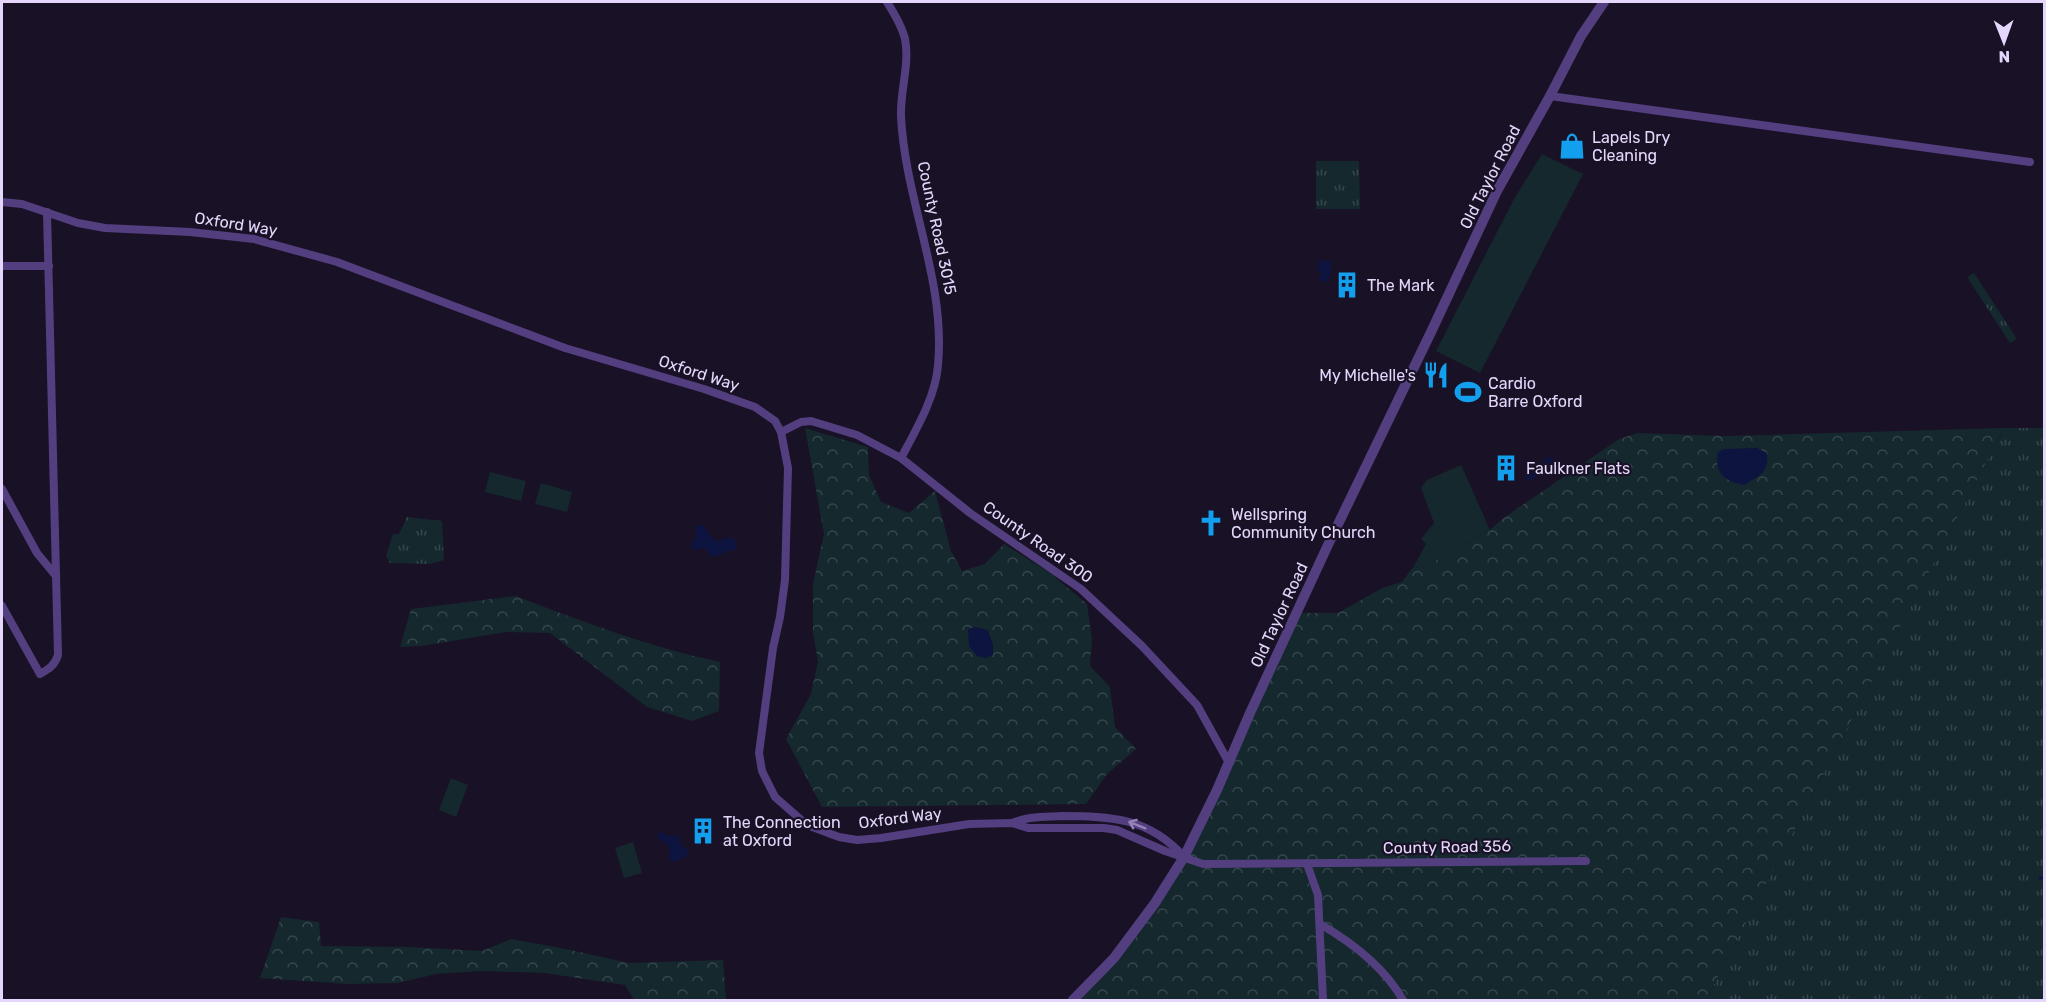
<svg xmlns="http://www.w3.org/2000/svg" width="2046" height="1002" font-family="Rubik,sans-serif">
<defs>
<pattern id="forest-crowns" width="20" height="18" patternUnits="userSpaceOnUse" patternTransform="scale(1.5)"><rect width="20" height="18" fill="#14282e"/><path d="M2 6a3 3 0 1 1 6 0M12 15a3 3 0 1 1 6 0" fill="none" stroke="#36464d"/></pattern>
<pattern id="park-tufts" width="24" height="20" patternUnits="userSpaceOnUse" patternTransform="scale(1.5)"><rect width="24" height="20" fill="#14282e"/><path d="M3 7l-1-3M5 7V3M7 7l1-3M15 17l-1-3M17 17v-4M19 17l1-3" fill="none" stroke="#36464d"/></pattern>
</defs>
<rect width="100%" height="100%" fill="#191125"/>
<g fill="#14282e">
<path d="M 1542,154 L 1583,174 L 1480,373 L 1436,351 L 1515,197 Z"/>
<path d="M 1461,465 L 1490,530 L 1420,569 L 1414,566 L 1426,544 L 1421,539 L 1434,523 L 1421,488 L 1427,480 Z"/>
<path d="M 490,472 L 526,481 L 521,501 L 485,492 Z"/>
<path d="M 541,483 L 572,492 L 567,512 L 535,504 Z"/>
<path d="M 451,778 L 468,785 L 456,817 L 439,810 Z"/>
<path d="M 633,842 L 642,873 L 624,878 L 615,848 Z"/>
</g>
<g fill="url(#forest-crowns)">
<path d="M 805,428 L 868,447 L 869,475 L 881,502 L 909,513 L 935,491 L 951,551 L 962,571 L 985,564 L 1004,544 L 1049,572 L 1087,604 L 1092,640 L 1090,666 L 1110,687 L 1115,727 L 1136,749 L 1107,774 L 1086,804 L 822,807 L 786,739 L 811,694 L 818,661 L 813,633 L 813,584 L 824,534 Z"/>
<path d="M 2004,428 L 1706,1000 L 1073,1000 L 1111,961 L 1184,857 L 1296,613 L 1338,613 L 1382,588 L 1402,582 L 1414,566 L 1420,569 L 1490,530 L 1502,519 L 1619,439 L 1638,433 L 1725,436 Z"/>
<path d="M 516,596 C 583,622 650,647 720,662 L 719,711 L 692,721 L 647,707 L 550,633 L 506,632 L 421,646 L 400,647 L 411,609 Z"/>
<path d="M 281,917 L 319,922 L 321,946 L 409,947 L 482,951 L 511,939 L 566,949 L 629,963 L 723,960 L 726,1000 L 634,1000 L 625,985 L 544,973 L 482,971 L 435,974 L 398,983 L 348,984 L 260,978 Z"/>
</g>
<g fill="url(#park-tufts)">
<path d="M 1316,161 L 1359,161 L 1360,209 L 1316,209 Z"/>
<path d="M 1974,273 L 2017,339 L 2010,343 L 1967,277 Z"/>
<path d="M 2004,428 L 2044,428 L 2044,1000 L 1706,1000 Z"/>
<path d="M 407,517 L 442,521 L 444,560 L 430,564 L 390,563 L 386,556 L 393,534 L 399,534 Z"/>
</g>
<g fill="#0e1440">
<path d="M 1319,260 L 1331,261 L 1331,274 L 1326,283 L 1319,279 L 1322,273 L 1318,271 Z"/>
<path d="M 1757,448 L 1767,453 C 1769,473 1759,476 1744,485 C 1725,481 1714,474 1718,452 L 1724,449 Z"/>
<path d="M 1551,457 L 1557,462 L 1558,468 L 1556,470 L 1544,471 L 1543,476 L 1536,477 L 1530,481 L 1526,480 L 1525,474 L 1531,472 L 1533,465 L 1541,466 L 1546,458 Z"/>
<path d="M 702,524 L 716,542 L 728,537 L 734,539 L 736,545 L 735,550 C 732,551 728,551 725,552 C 713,558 713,560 705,548 L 694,550 L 691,548 L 691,543 L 696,537 L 695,527 Z"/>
<path d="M 975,627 L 988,630 L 993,645 L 993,655 L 986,658 L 977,656 L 969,646 L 968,629 Z"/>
<path d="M 661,832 L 670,836 L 678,836 L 682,847 L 687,849 L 688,856 L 673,862 L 670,861 L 669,845 L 658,839 L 659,833 Z"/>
</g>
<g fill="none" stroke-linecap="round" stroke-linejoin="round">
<path stroke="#0e1440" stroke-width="3" d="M 2040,878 L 2044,878"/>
<g stroke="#533f80" stroke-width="8">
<path d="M 887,2 C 894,13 902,26 905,39 C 910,64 900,91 901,116 C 905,201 946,280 938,365 C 936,396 916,430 901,458"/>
<path d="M 1550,96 L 2030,162"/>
<path d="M 2,202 L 22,204 L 78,223 L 105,228 L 190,232 L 254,239 L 337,262 L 565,348 L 704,389 L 755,407 L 775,421 L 781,432 L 788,468 L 785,580 L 780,617 L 773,648 L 759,753 L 762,771 L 775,797 L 807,825 L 839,837 L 857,840 L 881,838 L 969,824 L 1012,823 L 1028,828 L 1104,828 L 1117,830 L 1165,851 L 1203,864 L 1586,861"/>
<path d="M 2,266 L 49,266"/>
<path d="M 781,432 L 801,422 L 811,421 L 857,435 L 901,458 L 970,513 L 1081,589 L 1142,646 L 1197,705 L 1228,761"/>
<path d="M 2,489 L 37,553 L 56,576"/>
<path d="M 2,606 L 40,674 C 49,669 55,665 58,655 L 47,212"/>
<path d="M 1012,823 C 1029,816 1044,817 1062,816 C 1111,816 1150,818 1184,857"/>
<path d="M 1307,864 L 1318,895 L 1323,1000"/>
<path d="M 1320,924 C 1353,943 1384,967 1403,1000"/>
</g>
<path stroke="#533f80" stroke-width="10" d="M 1073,1000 L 1114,958 L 1155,903 L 1184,857 L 1217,790 L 1250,713 L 1327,547 L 1432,330 L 1497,191 L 1550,96 L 1581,36 L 1604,2"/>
</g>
<defs><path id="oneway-shaft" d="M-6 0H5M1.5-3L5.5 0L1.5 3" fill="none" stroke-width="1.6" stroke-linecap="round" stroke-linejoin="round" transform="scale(1.5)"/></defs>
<use stroke="#9583b8" href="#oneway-shaft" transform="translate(1137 825) rotate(-158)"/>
<defs>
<g id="shop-bare" transform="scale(2.07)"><path d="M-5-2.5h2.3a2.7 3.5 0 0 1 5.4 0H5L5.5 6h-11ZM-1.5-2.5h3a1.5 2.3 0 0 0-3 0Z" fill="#129fed" stroke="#191125" stroke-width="2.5" paint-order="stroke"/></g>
<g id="building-bare" transform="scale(2.07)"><path d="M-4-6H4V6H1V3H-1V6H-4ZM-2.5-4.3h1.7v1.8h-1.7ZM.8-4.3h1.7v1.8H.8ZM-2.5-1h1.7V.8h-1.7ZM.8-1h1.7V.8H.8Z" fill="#129fed" stroke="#191125" stroke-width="2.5" paint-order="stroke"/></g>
<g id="restaurant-bare" transform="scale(2.07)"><path d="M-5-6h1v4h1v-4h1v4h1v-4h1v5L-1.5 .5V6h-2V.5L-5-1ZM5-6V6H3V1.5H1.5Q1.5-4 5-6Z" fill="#129fed" stroke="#191125" stroke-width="2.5" paint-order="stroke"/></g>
<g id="stadium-bare" transform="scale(2.07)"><path d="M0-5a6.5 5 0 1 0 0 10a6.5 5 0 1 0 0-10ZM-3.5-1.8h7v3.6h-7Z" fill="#129fed" stroke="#191125" stroke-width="2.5" paint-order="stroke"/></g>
<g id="church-bare" transform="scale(2.07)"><path d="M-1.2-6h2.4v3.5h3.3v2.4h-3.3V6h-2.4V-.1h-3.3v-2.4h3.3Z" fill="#129fed" stroke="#191125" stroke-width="2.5" paint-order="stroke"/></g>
</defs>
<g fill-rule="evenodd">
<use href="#shop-bare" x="1572" y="146"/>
<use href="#building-bare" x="1347" y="285"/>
<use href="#restaurant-bare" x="1436" y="375"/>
<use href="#stadium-bare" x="1468" y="392"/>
<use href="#building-bare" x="1506" y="468"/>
<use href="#church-bare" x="1211" y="523"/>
<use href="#building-bare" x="703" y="831"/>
</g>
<g text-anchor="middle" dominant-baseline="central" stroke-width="4.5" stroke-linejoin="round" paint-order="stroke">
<g font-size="16" fill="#e5d7fc" stroke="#191125" text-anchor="start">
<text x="1592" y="137">Lapels Dry<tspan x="1592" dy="18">Cleaning</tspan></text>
<text x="1367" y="285">The Mark</text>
<text x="1416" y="375" text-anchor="end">My Michelle's</text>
<text x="1488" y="383">Cardio<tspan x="1488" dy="18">Barre Oxford</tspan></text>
<text x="1526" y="468">Faulkner Flats</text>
<text x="1231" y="514">Wellspring<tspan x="1231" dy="18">Community Church</tspan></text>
<text x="723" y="822">The Connection<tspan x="723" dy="18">at Oxford</tspan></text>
</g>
<g font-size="16" fill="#e5d7fc" stroke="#191125">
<text transform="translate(1490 177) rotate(-63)">Old Taylor Road</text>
<text transform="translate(236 224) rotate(9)">Oxford Way</text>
<text transform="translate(937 228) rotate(78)">County Road 3015</text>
<text transform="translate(699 373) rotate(18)">Oxford Way</text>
<text transform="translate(1038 542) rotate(35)">County Road 300</text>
<text transform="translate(1279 615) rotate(-65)">Old Taylor Road</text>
<text transform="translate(900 818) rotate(-7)">Oxford Way</text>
<text transform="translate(1447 847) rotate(-1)">County Road 356</text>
</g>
</g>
<rect width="2046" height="1002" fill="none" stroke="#e5d7fc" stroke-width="6"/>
<g transform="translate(2004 42) rotate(179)" stroke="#191125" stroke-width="4.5" paint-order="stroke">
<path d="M0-4.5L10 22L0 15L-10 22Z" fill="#e5d7fc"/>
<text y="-9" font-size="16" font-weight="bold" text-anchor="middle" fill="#e5d7fc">N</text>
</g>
</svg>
